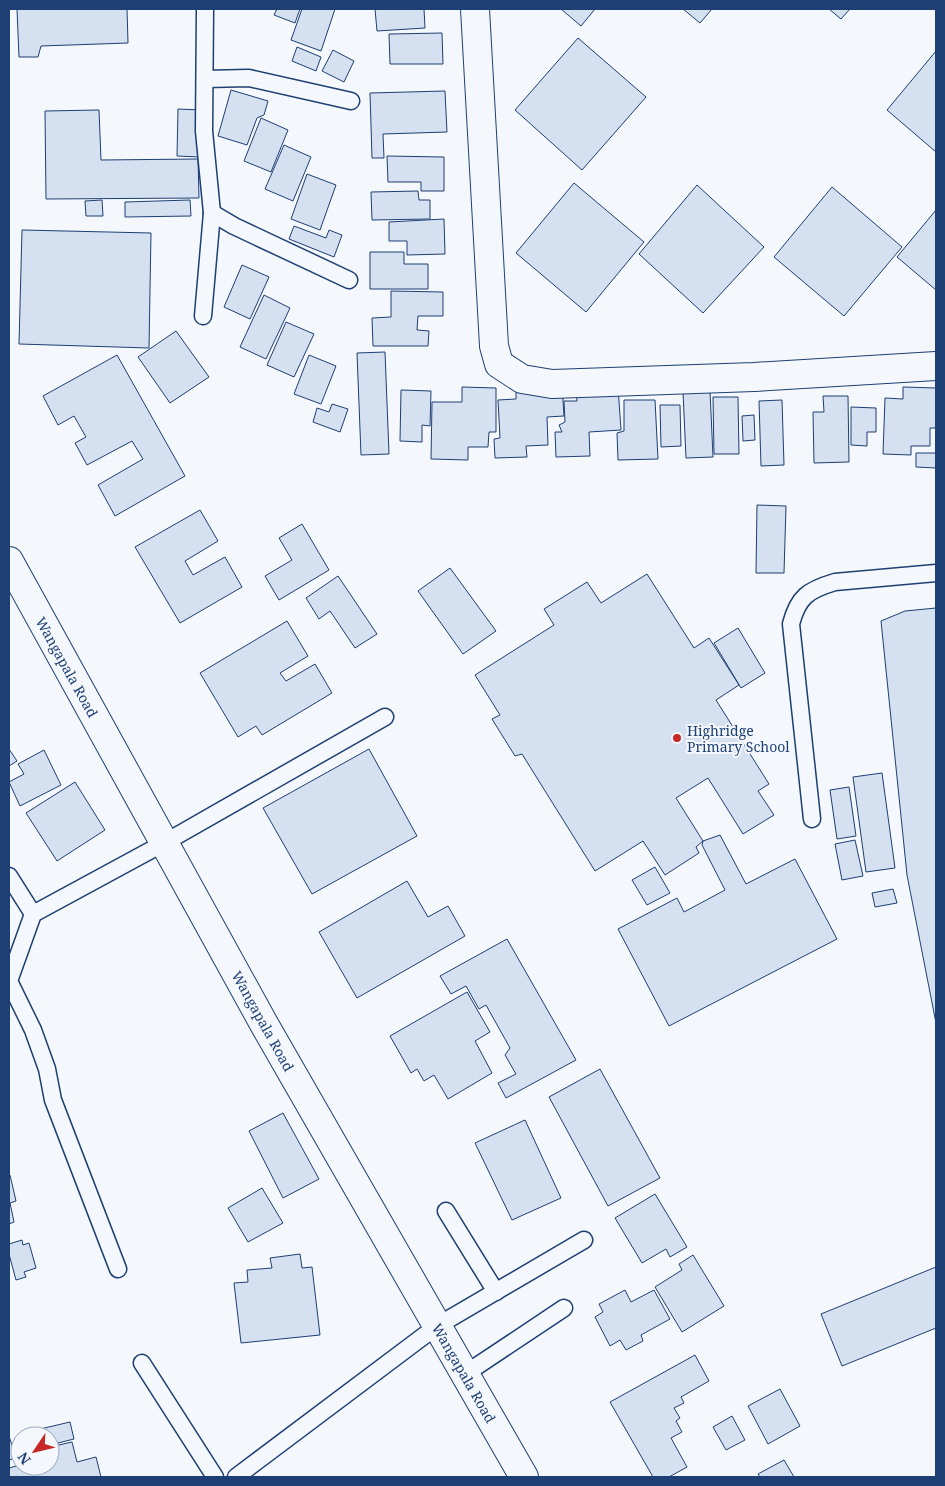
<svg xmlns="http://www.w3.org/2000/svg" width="945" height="1486" font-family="'Noto Serif',serif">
<rect width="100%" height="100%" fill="#f4f7fb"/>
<g fill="#d5e0f0" stroke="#1d3f73">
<path d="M 17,9 L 127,9 L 128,43 L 41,46 L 38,57 L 19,57 Z"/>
<path d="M 277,9 L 300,9 L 295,23 L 274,15 Z"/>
<path d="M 302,9 L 335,9 L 321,51 L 291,40 Z"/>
<path d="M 375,9 L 424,9 L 425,28 L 377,31 Z"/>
<path d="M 561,9 L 595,9 L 581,26 Z"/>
<path d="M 683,9 L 712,9 L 700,23 Z"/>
<path d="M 829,9 L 850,9 L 841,19 Z"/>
<path d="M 442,33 L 443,64 L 390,64 L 389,34 Z"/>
<path d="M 578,38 L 646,97 L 582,170 L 515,110 Z"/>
<path d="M 297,47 L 321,57 L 316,71 L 292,61 Z"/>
<path d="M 333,50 L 354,61 L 344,82 L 322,71 Z"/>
<path d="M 936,51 L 936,152 L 887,110 Z"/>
<path d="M 231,90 L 268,101 L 264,115 L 257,118 L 247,145 L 218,136 Z"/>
<path d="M 445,91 L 447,132 L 383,134 L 384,158 L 372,158 L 370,93 Z"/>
<path d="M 178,109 L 202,110 L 200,157 L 177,156 Z"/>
<path d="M 99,110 L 101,160 L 198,159 L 199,198 L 46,199 L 45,111 Z"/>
<path d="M 261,118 L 288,130 L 271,172 L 244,161 Z"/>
<path d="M 284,145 L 311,157 L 293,201 L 265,189 Z"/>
<path d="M 387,156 L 444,157 L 444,191 L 421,191 L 421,182 L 388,182 Z"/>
<path d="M 307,174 L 336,185 L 320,230 L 291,219 Z"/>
<path d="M 574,183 L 644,242 L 586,312 L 516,253 Z"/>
<path d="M 697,185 L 764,247 L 703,313 L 639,254 Z"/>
<path d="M 832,187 L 902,247 L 844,316 L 774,257 Z"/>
<path d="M 418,191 L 419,200 L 430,200 L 430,219 L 372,220 L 371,192 Z"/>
<path d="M 102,200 L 103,216 L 86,216 L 85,201 Z"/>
<path d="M 190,200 L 191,216 L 125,217 L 125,202 Z"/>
<path d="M 936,210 L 936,290 L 897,257 Z"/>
<path d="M 444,219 L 445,254 L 407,255 L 407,241 L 389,241 L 389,222 Z"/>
<path d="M 294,226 L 326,238 L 329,230 L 342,235 L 334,257 L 289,239 Z"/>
<path d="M 22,230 L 151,233 L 149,348 L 19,344 Z"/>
<path d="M 370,252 L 404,252 L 404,264 L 428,264 L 428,289 L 370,289 Z"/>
<path d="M 242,265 L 269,277 L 250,319 L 224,307 Z"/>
<path d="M 391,291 L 443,292 L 443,316 L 418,316 L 417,330 L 429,331 L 428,346 L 373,346 L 372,318 L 391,317 Z"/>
<path d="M 264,295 L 290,308 L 266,359 L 240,347 Z"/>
<path d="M 286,322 L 314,334 L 294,377 L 267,365 Z"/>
<path d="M 176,331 L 209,377 L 170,403 L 138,357 Z"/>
<path d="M 385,352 L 389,454 L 361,455 L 357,353 Z"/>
<path d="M 117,355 L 185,476 L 115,516 L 98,485 L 143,459 L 132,441 L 87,465 L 75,443 L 86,437 L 74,416 L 58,425 L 43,396 Z"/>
<path d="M 309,355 L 336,366 L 321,404 L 294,394 Z"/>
<path d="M 562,385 L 564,416 L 547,417 L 548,445 L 526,446 L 527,457 L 495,458 L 494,439 L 500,438 L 498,400 L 516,399 L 516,387 Z"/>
<path d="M 462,387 L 496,388 L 496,432 L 489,432 L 488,447 L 468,447 L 468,460 L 431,459 L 432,402 L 462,402 Z"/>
<path d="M 618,387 L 621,430 L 589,432 L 590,456 L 556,457 L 555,432 L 562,432 L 559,425 L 565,422 L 564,401 L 577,401 L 576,389 Z"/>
<path d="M 903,387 L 936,388 L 936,428 L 930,428 L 930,446 L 911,446 L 911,455 L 883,454 L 885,398 L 903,399 Z"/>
<path d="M 401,390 L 431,391 L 430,426 L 422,425 L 422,442 L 400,441 Z"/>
<path d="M 710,391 L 713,457 L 686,458 L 683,392 Z"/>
<path d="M 823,396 L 848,396 L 849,462 L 814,463 L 813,412 L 824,412 Z"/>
<path d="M 713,397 L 738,397 L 739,454 L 714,454 Z"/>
<path d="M 624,400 L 655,400 L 658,459 L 618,460 L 617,433 L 624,431 Z"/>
<path d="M 782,400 L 784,465 L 761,466 L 759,401 Z"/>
<path d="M 332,404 L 348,409 L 340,432 L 313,422 L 317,408 L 329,412 Z"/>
<path d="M 660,405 L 680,405 L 681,446 L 661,447 Z"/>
<path d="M 851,407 L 876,408 L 876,432 L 867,432 L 867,446 L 851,445 Z"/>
<path d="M 754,415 L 755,440 L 743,441 L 742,416 Z"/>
<path d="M 916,453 L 936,453 L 936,468 L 916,467 Z"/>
<path d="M 757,505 L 786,506 L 784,573 L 756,573 Z"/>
<path d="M 200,510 L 218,541 L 185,561 L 193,575 L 225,557 L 242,587 L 180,623 L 135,547 Z"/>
<path d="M 302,524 L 329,570 L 279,600 L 265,576 L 292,560 L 279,538 Z"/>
<path d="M 450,568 L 496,631 L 463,654 L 418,591 Z"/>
<path d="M 647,574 L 694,648 L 709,638 L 739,685 L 716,700 L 769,784 L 758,791 L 774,815 L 743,834 L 708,778 L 676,798 L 703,841 L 696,847 L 699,853 L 665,875 L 643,841 L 595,871 L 522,754 L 515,756 L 492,719 L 500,715 L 475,675 L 554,625 L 544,609 L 587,582 L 601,603 Z"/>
<path d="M 338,576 L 377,634 L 355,648 L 330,611 L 319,619 L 306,598 Z"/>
<path d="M 936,608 L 936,1023 L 907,875 L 881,621 L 905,611 Z"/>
<path d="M 287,621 L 308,656 L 280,673 L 286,681 L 315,664 L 332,693 L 262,735 L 256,726 L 238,737 L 200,673 Z"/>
<path d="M 738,628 L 765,673 L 741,688 L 714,643 Z"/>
<path d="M 9,749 L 17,761 L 9,766 Z"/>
<path d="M 369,749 L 417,836 L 312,894 L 263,808 Z"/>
<path d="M 44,750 L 61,785 L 20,806 L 9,782 L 24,774 L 18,764 Z"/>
<path d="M 882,773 L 895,868 L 866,872 L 853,777 Z"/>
<path d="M 75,782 L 105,830 L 57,861 L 26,813 Z"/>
<path d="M 849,787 L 856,836 L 837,839 L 830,790 Z"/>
<path d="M 720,835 L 746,884 L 795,859 L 837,939 L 669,1026 L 618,929 L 677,898 L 684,912 L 725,890 L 702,845 L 703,841 Z"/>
<path d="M 855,840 L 863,876 L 842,880 L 835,844 Z"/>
<path d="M 655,867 L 670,893 L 647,905 L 632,880 Z"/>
<path d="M 407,881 L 428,917 L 448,906 L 465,936 L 357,998 L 319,932 Z"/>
<path d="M 893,889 L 897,903 L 875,907 L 872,893 Z"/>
<path d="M 507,939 L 576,1060 L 506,1098 L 498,1083 L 516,1074 L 505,1055 L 510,1048 L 486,1005 L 479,1009 L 466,986 L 451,994 L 440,976 Z"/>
<path d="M 467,992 L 490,1032 L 475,1041 L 492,1073 L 448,1099 L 434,1075 L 424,1081 L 417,1069 L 411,1073 L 390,1036 Z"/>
<path d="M 600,1069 L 660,1178 L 608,1206 L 549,1097 Z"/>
<path d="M 283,1113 L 319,1179 L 283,1198 L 249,1131 Z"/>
<path d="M 525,1120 L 561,1198 L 512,1220 L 475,1143 Z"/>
<path d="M 9,1175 L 10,1175 L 16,1201 L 10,1203 L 14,1222 L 9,1224 Z"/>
<path d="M 262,1188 L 283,1223 L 248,1242 L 228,1208 Z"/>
<path d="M 655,1194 L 687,1247 L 670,1257 L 666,1249 L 642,1263 L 615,1218 Z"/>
<path d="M 22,1240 L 23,1245 L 29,1243 L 36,1268 L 24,1272 L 26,1277 L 16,1280 L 9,1254 L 9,1244 Z"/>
<path d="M 300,1254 L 302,1268 L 312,1267 L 320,1335 L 241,1343 L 234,1283 L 248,1282 L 247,1270 L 272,1268 L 270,1258 Z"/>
<path d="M 693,1255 L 724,1306 L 682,1332 L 655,1287 L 682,1270 L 679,1264 Z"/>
<path d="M 936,1267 L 936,1328 L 842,1366 L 821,1314 Z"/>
<path d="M 625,1290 L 631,1302 L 654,1290 L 670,1319 L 641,1335 L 643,1341 L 626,1350 L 620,1340 L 610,1346 L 595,1317 L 603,1312 L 599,1304 Z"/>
<path d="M 695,1355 L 709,1381 L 681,1397 L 684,1403 L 674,1408 L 680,1418 L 676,1421 L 682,1432 L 671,1438 L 687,1467 L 669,1477 L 653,1477 L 610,1402 Z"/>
<path d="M 780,1389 L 800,1426 L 768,1444 L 748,1406 Z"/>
<path d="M 732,1416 L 745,1440 L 726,1450 L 713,1427 Z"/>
<path d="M 70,1422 L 74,1439 L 50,1445 L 50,1436 L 37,1436 L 36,1430 Z"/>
<path d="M 9,1436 L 16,1458 L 9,1460 Z"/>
<path d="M 72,1442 L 77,1462 L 96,1457 L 101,1477 L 9,1477 L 9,1468 L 20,1465 L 50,1466 L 50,1447 Z"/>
<path d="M 784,1460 L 794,1477 L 760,1477 L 758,1474 Z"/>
</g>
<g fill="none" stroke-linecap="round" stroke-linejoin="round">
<g stroke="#1d3f73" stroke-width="19">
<g id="lane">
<path d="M 205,79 L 249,78 L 351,101"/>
<path d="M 212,213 L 234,226 L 349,280"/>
<path d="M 203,316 L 212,213 L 204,131 L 205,9"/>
<path d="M 812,819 L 791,624 C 798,597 808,590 835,582 L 936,573"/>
<path d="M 9,876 L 33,914"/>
<path d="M 446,1211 L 496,1292"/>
<path d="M 118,1269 L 53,1100 L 47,1069 L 33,1030 L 9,981 L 33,914 L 164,843 L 385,717"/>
<path d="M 142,1363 L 215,1477"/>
<path d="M 465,1374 L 564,1308"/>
<path d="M 236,1477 L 437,1326 L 584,1240"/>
</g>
</g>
<g stroke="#1d3f73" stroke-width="30">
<g id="street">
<path d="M 475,9 L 494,346 L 499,364 L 522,379 L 552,384 L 754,377 L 936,366"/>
<path d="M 9,561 L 264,1024 L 524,1477"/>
</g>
</g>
<use href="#lane" stroke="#f4f7fb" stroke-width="16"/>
<use href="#street" stroke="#f4f7fb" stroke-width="28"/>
</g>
<circle fill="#c62828" stroke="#f4f7fb" stroke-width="2" cx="677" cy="738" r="5"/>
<g text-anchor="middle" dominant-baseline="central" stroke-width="4" stroke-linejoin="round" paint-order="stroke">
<g font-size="14" fill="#1d3f73" stroke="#f4f7fb">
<text transform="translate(67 667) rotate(61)">Wangapala Road</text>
<text transform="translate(263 1021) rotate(61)">Wangapala Road</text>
<text transform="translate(464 1373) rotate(60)">Wangapala Road</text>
</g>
<g font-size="14" fill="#1d3f73" stroke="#f4f7fb" text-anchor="start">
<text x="687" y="730">Highridge<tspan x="687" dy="16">Primary School</tspan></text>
</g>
</g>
<rect width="945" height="1486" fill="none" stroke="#1d3f73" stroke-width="20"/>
<g transform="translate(35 1451) rotate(235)"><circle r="24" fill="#f4f7fb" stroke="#9eadc5"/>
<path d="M0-4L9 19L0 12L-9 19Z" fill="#c62828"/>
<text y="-8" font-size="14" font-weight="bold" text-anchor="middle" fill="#1d3f73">N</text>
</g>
</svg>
